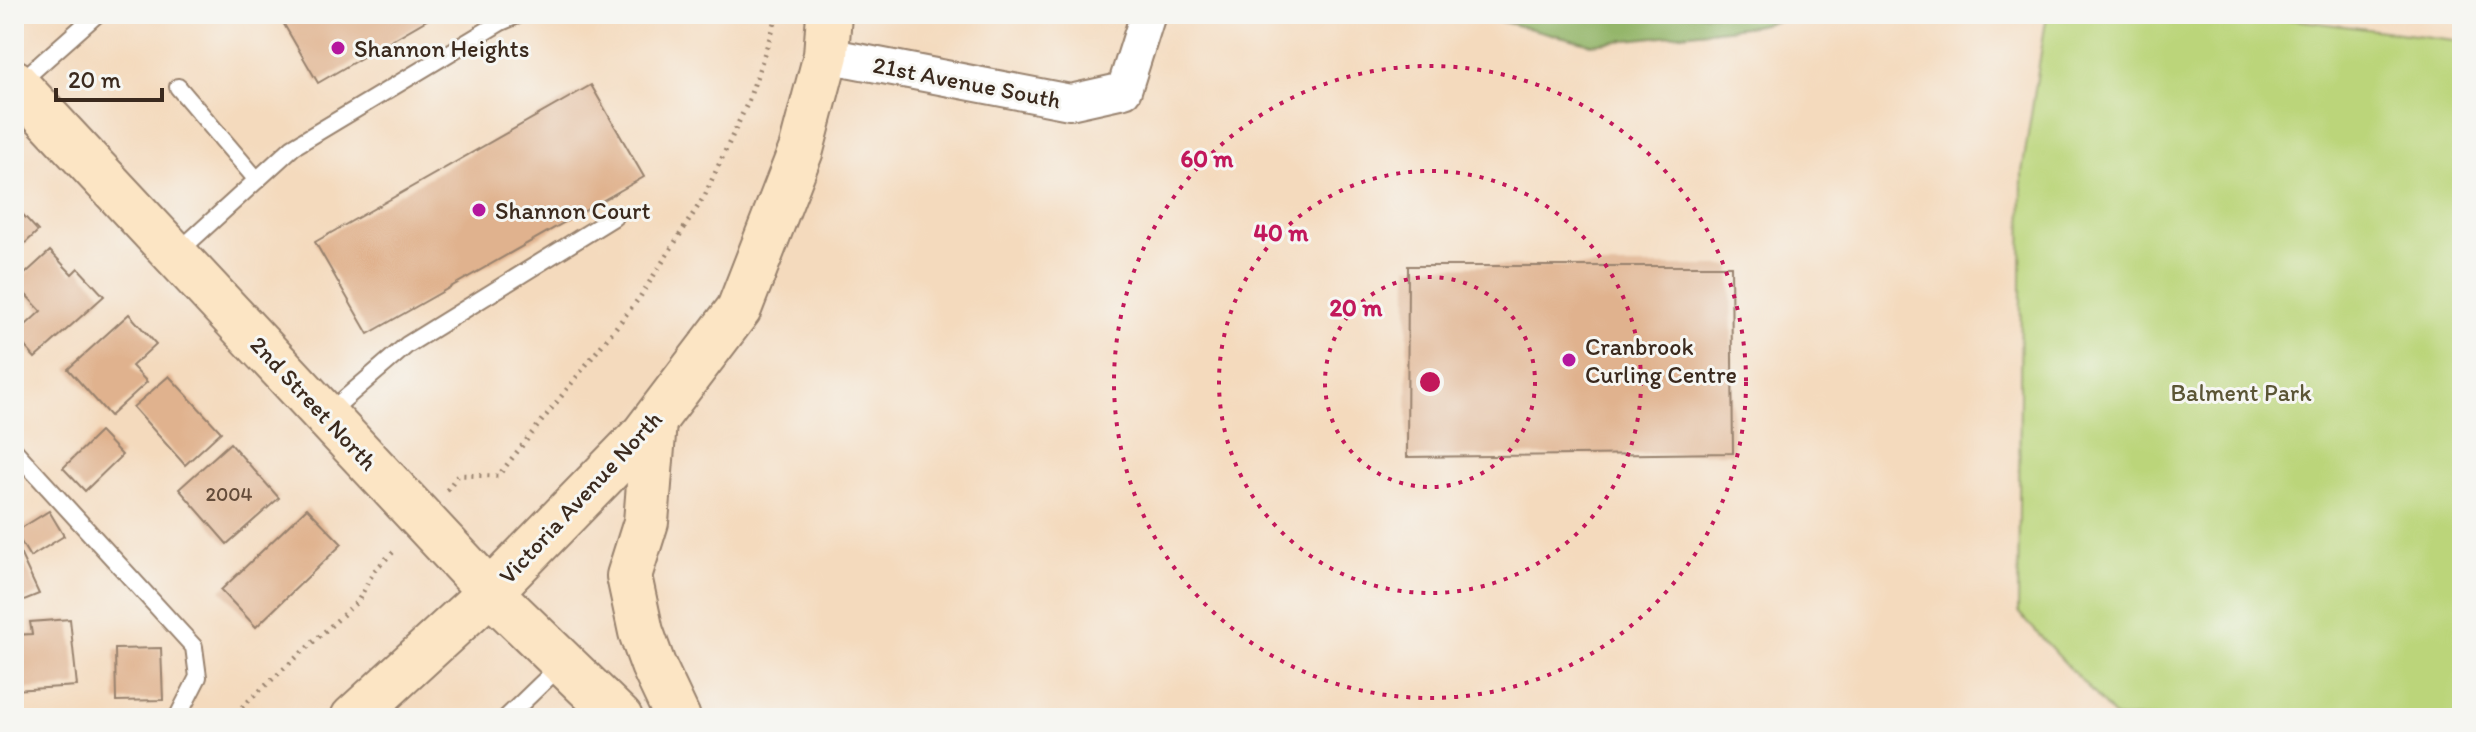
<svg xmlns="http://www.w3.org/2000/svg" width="2476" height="732" font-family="Itim,sans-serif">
<rect width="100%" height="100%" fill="#f6f6f2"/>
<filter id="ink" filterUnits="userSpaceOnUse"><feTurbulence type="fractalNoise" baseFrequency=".0125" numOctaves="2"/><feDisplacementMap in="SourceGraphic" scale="16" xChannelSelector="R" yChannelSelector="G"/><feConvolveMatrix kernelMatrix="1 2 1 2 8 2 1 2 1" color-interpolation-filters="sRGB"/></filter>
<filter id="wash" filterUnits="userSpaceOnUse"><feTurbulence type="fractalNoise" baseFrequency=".006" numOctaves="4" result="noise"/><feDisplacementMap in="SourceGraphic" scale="32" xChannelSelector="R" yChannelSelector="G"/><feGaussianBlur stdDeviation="1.8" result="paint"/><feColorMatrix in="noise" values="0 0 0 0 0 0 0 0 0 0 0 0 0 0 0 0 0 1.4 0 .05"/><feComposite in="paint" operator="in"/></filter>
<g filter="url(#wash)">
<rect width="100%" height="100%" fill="#f4dabd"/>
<path fill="#bbd57a" stroke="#7b804c" stroke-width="2" d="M 2047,14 L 2248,14 L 2462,41 L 2462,718 L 2116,718 L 2018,612 L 2022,172 Z"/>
<path fill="#94b66a" stroke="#687044" stroke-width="2" d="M 1489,14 L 1809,14 L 1753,26 L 1591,44 L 1496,20 Z"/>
<g id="blocks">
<g fill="#e0b28e">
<path d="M 278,14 L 437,14 L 318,83 Z"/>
<path d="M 591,85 L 644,177 L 368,334 L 315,242 Z"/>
<path d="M 14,205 L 38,231 L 14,254 Z"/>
<path d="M 50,251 L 72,274 L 78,268 L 104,296 L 35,358 L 15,335 L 41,311 L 15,283 Z"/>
<path d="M 1408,266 L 1731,266 L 1733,453 L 1407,457 Z"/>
<path d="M 129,314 L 156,344 L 132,366 L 147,382 L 110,416 L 68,369 Z"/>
<path d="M 169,376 L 221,432 L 185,465 L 133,407 Z"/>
<path d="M 100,432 L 122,455 L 85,491 L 63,468 Z"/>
<path d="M 230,443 L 279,498 L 227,544 L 179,489 Z"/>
<path d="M 307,508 L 342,544 L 256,627 L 221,590 Z"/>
<path d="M 49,511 L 64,536 L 30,557 L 15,532 Z"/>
<path d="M 14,540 L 39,594 L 14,604 Z"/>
<path d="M 70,619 L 77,686 L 14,690 L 14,635 L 32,634 L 30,622 Z"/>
<path d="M 161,648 L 163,700 L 116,701 L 115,649 Z"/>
</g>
</g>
</g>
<g filter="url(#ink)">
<use href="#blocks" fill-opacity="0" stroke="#98826e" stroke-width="2"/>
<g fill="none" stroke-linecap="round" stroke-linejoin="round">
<g stroke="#98826e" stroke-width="20">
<g id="lane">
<path d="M 18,84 L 97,14"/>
<path d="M 178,87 L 257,180"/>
<path d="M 177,253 L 293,147 L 501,22 L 520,14"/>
<path d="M 327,414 L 407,345 L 614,217"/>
<path d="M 14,450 L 194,647 L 198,677 L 177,718"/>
<path d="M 506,718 L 563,663"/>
</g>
</g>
<g stroke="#98826e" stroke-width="38">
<path id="street" d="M 826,55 L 1070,102 L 1124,90 L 1148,14"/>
</g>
<g stroke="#98826e" stroke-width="48">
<g id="secondary">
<path d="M 14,82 L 490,592 L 620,718"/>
<path d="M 654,422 L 646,522 L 629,576 L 641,632 L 653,665 L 678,718"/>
<path d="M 353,718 L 490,592 L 644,434 L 739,309 L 801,150 L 826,55 L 829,14"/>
</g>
</g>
<g stroke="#98826e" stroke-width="5" stroke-dasharray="2 6" stroke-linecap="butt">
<path d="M 447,490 L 458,475 L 498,476 L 640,297 L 704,197 L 748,102 L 778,14"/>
<path d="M 230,718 L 358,601 L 374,571 L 396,549"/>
</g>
<use href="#lane" stroke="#fff" stroke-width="16"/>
<use href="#street" stroke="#fff" stroke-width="34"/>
<use href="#secondary" stroke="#fce5c4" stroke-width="44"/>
</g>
</g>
<g fill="none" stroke="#c2185b" stroke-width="4" stroke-dasharray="4 8">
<circle cx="1430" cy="382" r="105"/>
<circle cx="1430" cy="382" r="211"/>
<circle cx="1430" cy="382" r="316"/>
</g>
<g fill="#b5179e" stroke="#f6f6f2" stroke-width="3">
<circle cx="338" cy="48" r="8"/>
<circle cx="479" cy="210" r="8"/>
<circle cx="1569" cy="360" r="8"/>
</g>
<g text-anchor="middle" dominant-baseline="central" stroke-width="6" stroke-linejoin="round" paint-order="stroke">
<g font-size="20" fill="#644c3a">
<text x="229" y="494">2004</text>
</g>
<g font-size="24" fill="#3b2a1e" stroke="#f6f6f2" text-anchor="start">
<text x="354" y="48">Shannon Heights</text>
<text x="495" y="210">Shannon Court</text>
<text x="1585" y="346">Cranbrook<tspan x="1585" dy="28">Curling Centre</tspan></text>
</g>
<g font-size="24" fill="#3b2a1e" stroke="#f6f6f2">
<text transform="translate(967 82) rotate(11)">21st Avenue South</text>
<text transform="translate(314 403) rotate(47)">2nd Street North</text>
<text transform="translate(580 497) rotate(-47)">Victoria Avenue North</text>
</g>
<g font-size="24" fill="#5b5535" stroke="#f6f6f2">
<text x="2241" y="392">Balment Park</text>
</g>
</g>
<circle cx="1430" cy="382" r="12" fill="#c2185b" stroke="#f6f6f2" stroke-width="4"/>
<g font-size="24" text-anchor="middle" font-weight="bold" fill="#c2185b" stroke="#f6f6f2" stroke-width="6" stroke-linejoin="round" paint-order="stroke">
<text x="1207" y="167">60 m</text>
<text x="1281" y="241">40 m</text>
<text x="1356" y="316">20 m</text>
</g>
<rect width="2476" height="732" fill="none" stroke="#f6f6f2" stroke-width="48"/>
<path d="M56 88v12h106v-12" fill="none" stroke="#3b2a1e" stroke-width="4"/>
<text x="68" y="88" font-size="24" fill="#3b2a1e" stroke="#f6f6f2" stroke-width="6" paint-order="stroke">20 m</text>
</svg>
